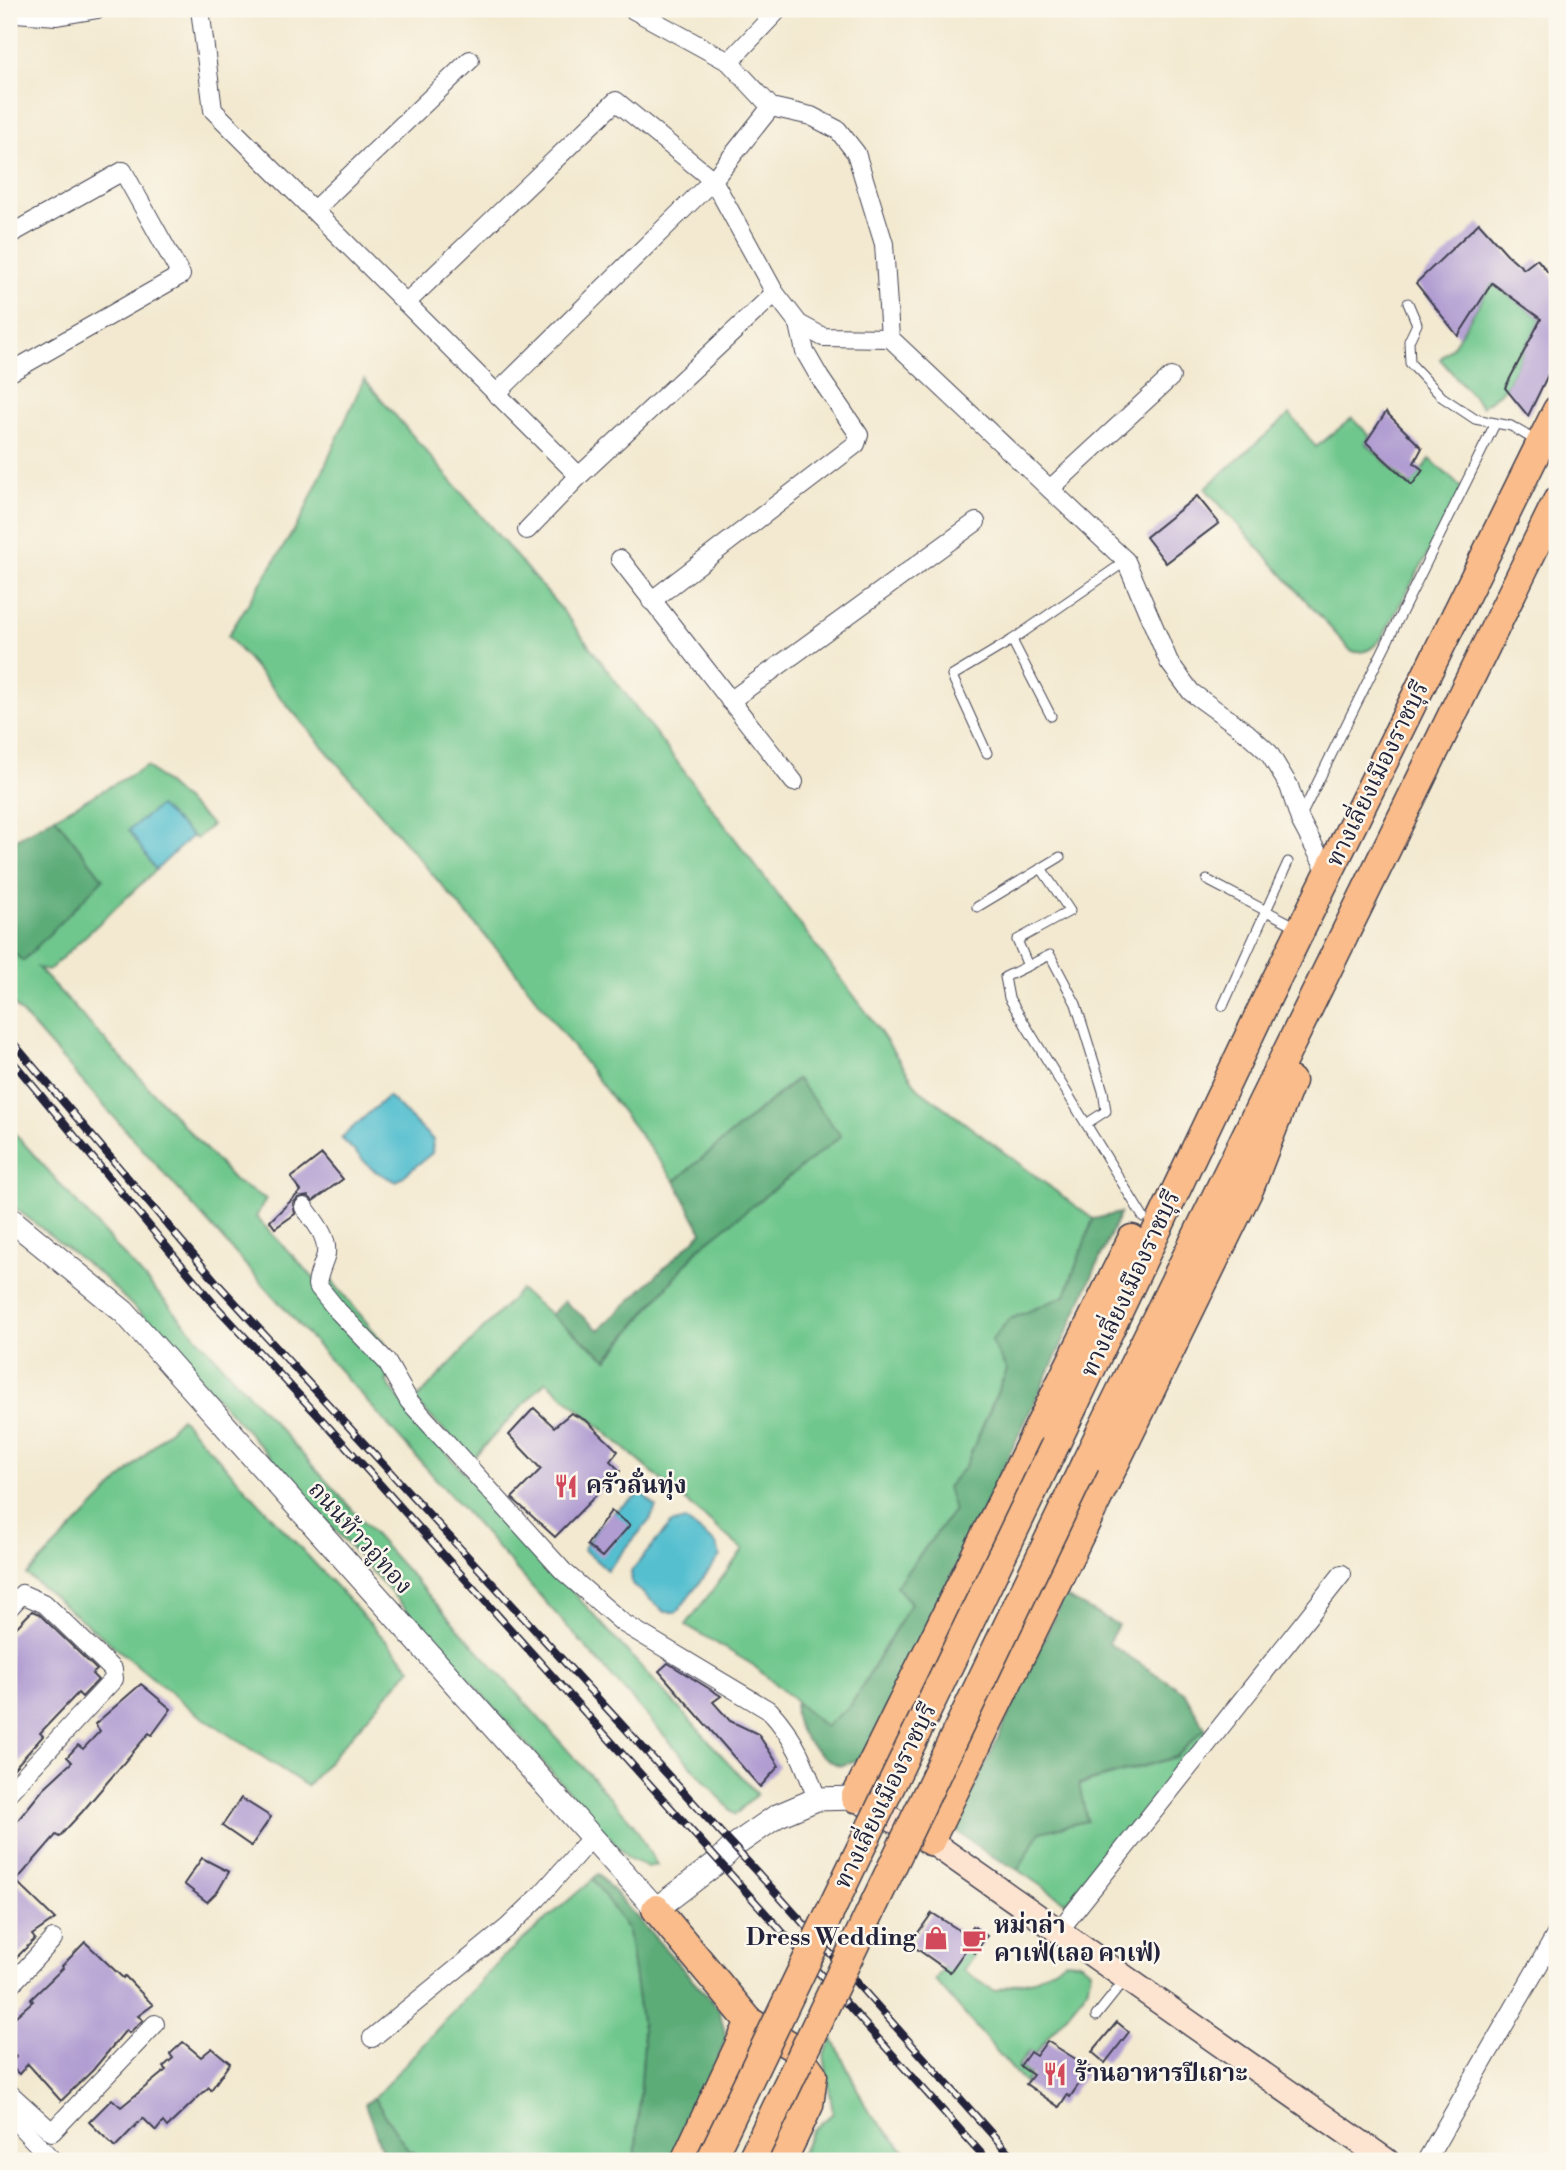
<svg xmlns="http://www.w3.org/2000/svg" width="1566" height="2170" font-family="'Libre Bodoni','Noto Serif Thai',serif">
<rect width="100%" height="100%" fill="#fbf7ec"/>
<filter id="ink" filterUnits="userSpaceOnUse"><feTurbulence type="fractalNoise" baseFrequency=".0143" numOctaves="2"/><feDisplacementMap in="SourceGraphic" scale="14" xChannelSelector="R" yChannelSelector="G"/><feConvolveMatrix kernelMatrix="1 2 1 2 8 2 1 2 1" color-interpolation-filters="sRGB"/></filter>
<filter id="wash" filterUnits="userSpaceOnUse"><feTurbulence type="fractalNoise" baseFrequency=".00686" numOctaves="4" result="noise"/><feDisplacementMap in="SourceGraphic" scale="28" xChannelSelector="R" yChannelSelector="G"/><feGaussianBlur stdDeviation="1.57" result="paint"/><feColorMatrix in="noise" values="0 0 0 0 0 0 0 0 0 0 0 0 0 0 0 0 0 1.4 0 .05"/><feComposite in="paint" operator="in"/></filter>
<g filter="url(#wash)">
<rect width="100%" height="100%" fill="#f3e9d0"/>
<g fill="#70c78d" stroke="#497464" stroke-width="2">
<path d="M 1492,283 L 1541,319 L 1505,388 L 1482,407 L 1440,359 L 1453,346 Z"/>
<path d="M 364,379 L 562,610 L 870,1017 L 918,1088 L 1093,1219 L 1065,1296 L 1008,1320 L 1007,1370 L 965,1467 L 948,1487 L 954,1510 L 896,1586 L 911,1602 L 851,1705 L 825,1727 L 753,1665 L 686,1625 L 743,1550 L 546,1381 L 472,1459 L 415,1401 L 520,1290 L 608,1359 L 699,1248 L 840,1136 L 796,1079 L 675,1181 L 512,967 L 228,636 L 302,517 Z"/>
<path d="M 1290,414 L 1316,447 L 1352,418 L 1370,436 L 1366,443 L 1410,486 L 1430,459 L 1463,489 L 1382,638 C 1372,649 1367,653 1352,652 L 1205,488 Z"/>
<path d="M 147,766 L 212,825 L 196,839 L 159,807 L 130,830 L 156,870 L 48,971 L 38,968 L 236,1182 L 266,1199 L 256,1217 L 323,1288 L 332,1281 L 404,1367 L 386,1381 L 397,1396 L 461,1469 L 757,1794 L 735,1815 L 9,999 L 9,949 L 23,960 L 103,879 L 55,817 Z"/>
<path d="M 9,1127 L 632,1822 L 657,1865 L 647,1867 L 628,1858 L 154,1327 L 101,1275 L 9,1203 Z"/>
<path d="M 181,1418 L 411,1668 L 307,1786 L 193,1711 L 27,1575 Z"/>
<path d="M 1205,1728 L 1209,1738 L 1071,1898 L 1065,1902 L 1018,1870 L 1040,1832 L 1087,1820 L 1078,1785 L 1176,1757 Z"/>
<path d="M 593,1879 L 628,1930 L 644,2042 L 635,2161 L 430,2161 L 408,2150 L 374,2098 L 502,1958 Z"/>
<path d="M 961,1944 L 975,1953 L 963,1970 L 994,1991 L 1015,1984 L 1034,1980 L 1065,1961 L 1079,1962 L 1091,1970 L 1087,1990 L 1035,2054 L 1029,2051 L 1018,2066 L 1030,2075 L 1025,2084 L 935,1980 Z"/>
<path d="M 833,2039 L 868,2111 L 914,2161 L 797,2161 L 812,2131 L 833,2113 L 824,2055 Z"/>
</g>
<g fill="#5cac78" stroke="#3f675a" stroke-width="2">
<path d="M 55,817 L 103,879 L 23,961 L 9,949 L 9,843 Z"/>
<path d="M 797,1079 L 841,1136 L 699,1248 L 607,1359 L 551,1315 L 564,1301 L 599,1330 L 702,1232 L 675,1181 Z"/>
<path d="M 1120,1213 L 1061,1346 L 871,1746 L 857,1760 L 840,1766 C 818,1757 788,1728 796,1702 L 825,1727 L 851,1705 L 911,1603 L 896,1586 L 954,1510 L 947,1487 L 965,1467 L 1007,1370 L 991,1341 L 1008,1320 L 1065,1296 L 1093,1219 Z"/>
<path d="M 1064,1596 L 1118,1625 L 1108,1643 L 1184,1692 L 1205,1728 L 1176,1757 L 1079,1784 L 1087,1821 L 1040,1832 L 1018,1870 L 988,1854 L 955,1830 Z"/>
<path d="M 598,1874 L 719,2009 L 726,2037 L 715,2069 L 671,2161 L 635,2161 L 644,2042 L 628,1930 L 593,1879 Z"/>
<path d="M 374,2098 L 408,2150 L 430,2161 L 386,2161 L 365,2104 Z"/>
</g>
<g fill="#54bfcf" stroke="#3b7085" stroke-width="2">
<path d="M 159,806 L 192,836 L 156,870 L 129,830 Z"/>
<path d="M 388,1096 L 433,1140 L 432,1153 L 396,1182 L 373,1170 L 341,1138 Z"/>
<path d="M 642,1493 L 656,1507 L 650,1520 L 607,1570 L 583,1549 C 602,1518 613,1511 642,1493 Z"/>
<path d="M 685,1520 L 716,1544 L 720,1556 L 677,1612 L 665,1612 L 632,1584 L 631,1571 L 671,1524 Z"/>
</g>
<g id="blocks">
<g fill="#b19dd2">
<path d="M 1479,223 L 1507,254 L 1524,269 L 1537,259 L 1557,283 L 1557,356 L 1528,416 L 1505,388 L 1541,319 L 1492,283 L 1458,336 L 1416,283 Z"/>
<path d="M 1386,412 L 1422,448 L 1414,463 L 1423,470 L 1412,485 L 1366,442 Z"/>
<path d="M 1197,496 L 1219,523 L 1166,563 L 1146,537 Z"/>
<path d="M 322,1154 L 343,1179 L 313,1201 L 308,1196 L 298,1198 L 293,1203 L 295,1214 L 275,1228 L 270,1221 L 301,1191 L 291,1178 Z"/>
<path d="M 534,1408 L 554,1427 L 571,1413 L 587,1421 L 618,1451 L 610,1461 L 620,1471 L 555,1537 L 512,1498 L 541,1469 L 509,1435 Z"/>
<path d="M 611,1511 L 630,1525 L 602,1557 L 587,1545 Z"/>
<path d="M 32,1611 L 39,1614 L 97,1670 L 92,1674 L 98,1680 L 82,1697 L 78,1693 L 40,1733 L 43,1736 L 9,1774 L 9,1635 Z"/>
<path d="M 668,1663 L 721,1696 L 713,1702 L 730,1721 L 758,1734 L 779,1766 L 760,1787 L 659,1671 Z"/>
<path d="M 141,1684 L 171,1709 L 152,1735 L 149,1733 L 82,1812 L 59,1837 L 56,1835 L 16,1881 L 55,1919 L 32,1935 L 35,1939 L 9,1965 L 9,1831 L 44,1788 L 72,1762 L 67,1757 L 78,1745 L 83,1749 L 100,1731 L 95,1724 Z"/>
<path d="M 241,1798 L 271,1817 L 251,1846 L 222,1826 Z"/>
<path d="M 202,1858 L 229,1872 L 218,1891 L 207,1902 L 184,1884 Z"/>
<path d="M 932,1913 L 967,1935 L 973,1926 L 987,1936 L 975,1953 L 967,1948 L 950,1972 L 910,1944 Z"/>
<path d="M 85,1942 L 123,1978 L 125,1976 L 153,2005 L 138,2016 L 143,2020 L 129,2033 L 126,2030 L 93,2070 L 61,2101 L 28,2064 L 19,2074 L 9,2065 L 16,2057 L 9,2048 L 9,2022 L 33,2001 L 31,1999 L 63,1968 L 62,1966 Z"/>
<path d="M 1117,2022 L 1129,2032 L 1105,2063 L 1092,2052 Z"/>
<path d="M 1047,2041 L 1090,2068 L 1070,2097 L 1067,2095 L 1059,2107 L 1026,2084 L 1033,2075 L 1020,2066 L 1030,2052 L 1036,2056 Z"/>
<path d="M 183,2042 L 201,2057 L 212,2048 L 230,2063 L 211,2090 L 209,2087 L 167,2127 L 163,2122 L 156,2131 L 143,2118 L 115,2147 L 89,2122 L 112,2099 L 121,2107 L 166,2070 L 163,2067 L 173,2058 L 170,2054 Z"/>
</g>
</g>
</g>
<g filter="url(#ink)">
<use href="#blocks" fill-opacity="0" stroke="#414051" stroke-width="2"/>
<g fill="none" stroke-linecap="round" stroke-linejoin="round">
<g stroke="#414051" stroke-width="11">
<g id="service">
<path d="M 1408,303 L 1417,324 L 1409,341 L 1410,363 L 1442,397 L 1475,419 L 1511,426 L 1536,441"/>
<path d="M 1012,640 L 1051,716"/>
<path d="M 987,753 L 952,676 L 1012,640 L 1126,561"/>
<path d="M 1300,818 L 1495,424"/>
<path d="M 1207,880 L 1299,928"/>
<path d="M 977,907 L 1060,857"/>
<path d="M 1028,966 L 1017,940 L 1070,911 L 1041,868"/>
<path d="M 1223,1006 L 1288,862"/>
<path d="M 1086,1124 L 1106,1111 L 1103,1091 L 1076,1004 L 1050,955 L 1005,977 L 1009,998 L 1143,1217"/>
<path d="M 1096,2016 L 1124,1981"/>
</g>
</g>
<g stroke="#414051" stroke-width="20">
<g id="minor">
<path d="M 200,9 L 213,110 L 579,476"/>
<path d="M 632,9 L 729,62 L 771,107 L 811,116 L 838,130 L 856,153 L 884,244 L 890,338"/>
<path d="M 9,10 L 15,13 L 57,16 L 98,9"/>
<path d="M 729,62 L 779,9"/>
<path d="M 314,210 L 470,60"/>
<path d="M 9,235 L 123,171 L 181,275 L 9,373"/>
<path d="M 406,303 L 616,101 L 713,180 L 775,293 L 799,324 L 823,337 L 890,338 L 1126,561 L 1169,662 L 1191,692 L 1246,732 L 1269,753 L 1289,786 L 1300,820 L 1328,873"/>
<path d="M 496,394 L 713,180 L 771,107"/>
<path d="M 1050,489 L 1171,377"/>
<path d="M 527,530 L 579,476 L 775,293"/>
<path d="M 620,559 L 794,782"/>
<path d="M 651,601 L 856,444 L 859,435 L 820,378 L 805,352 L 799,324"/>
<path d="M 730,701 L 976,522"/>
<path d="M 304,1207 C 314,1221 331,1239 325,1258 C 322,1267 318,1275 317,1285 L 338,1311 L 386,1361 L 409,1401 L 563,1571 L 623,1623 L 770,1711 C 796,1740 804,1763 817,1799"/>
<path d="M 9,1608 L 22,1594 L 45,1604 L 113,1670 L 114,1679 L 9,1792"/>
<path d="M 1058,1932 L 1342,1574"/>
<path d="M 9,1987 L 53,1939"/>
<path d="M 372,2038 L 508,1927 L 538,1898 L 591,1838"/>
<path d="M 9,2093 L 52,2132 L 155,2024"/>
<path d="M 9,2114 L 53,2161"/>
<path d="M 1426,2161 L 1557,1933"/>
</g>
</g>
<g stroke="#414051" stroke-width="25">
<path id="tertiary" d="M 9,1218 L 124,1312 L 656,1909 L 719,1861 L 734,1846 L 777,1816 L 817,1799 L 855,1798"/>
</g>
<g stroke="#414051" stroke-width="27">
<path id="secondary" d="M 862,1802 L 930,1841 L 1387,2161"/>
</g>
<g stroke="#414051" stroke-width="31">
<g id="primary">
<path d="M 1055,1445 L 1269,994 L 1557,410"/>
<path d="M 1085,1464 L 1557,501"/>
<path d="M 855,1798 L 1132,1239"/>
<path d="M 930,1841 L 1250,1187 L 1291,1081"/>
<path d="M 656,1909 L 750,2022"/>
<path d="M 685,2161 L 750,2022 L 793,2047 L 813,2075 L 809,2105 L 782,2161"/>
</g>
</g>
<use href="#service" stroke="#fff" stroke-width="9"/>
<use href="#minor" stroke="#fff" stroke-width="18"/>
<use href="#tertiary" stroke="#fff" stroke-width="23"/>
<use href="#secondary" stroke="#fde4d0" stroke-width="24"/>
<use href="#primary" stroke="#f9bc8a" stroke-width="28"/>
<g stroke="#22223b" stroke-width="8">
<g id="rail">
<path d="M 9,1038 L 217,1283 L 777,1894 L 1016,2161"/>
<path d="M 9,1057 L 214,1304 L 325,1423 L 988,2161"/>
</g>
</g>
<use href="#rail" stroke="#fbf7ec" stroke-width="5" stroke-dasharray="16" stroke-linecap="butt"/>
<g stroke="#414051" stroke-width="31" stroke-linecap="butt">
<g id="primary-bridge">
<path d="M 710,2161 L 1055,1445"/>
<path d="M 751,2161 L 1085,1464"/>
</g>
</g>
<use href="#primary-bridge" stroke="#f9bc8a" stroke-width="28"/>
</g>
</g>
<defs>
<g id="restaurant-bare" transform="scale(1.89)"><path d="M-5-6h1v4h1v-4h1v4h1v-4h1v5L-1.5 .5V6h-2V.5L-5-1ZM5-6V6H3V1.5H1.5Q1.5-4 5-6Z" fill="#d1495b" stroke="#fbf7ec" stroke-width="2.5" paint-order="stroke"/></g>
<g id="shop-bare" transform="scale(1.89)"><path d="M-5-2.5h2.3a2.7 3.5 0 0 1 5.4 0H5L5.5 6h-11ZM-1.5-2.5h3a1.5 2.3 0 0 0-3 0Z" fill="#d1495b" stroke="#fbf7ec" stroke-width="2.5" paint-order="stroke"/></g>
<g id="cafe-bare" transform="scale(1.89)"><path d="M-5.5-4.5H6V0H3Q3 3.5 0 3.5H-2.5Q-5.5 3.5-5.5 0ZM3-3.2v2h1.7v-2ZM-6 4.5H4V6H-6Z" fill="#d1495b" stroke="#fbf7ec" stroke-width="2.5" paint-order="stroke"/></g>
</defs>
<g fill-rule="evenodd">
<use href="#restaurant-bare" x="566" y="1486"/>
<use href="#shop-bare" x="936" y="1938"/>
<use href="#cafe-bare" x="974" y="1940"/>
<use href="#restaurant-bare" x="1055" y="2074"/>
</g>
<g text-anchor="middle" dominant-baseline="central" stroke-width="5" stroke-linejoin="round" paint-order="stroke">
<g font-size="24" fill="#22223b" stroke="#fbf7ec">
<text transform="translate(1378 774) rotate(-64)">ทางเลี่ยงเมืองราชบุรี</text>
<text transform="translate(1131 1284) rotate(-65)">ทางเลี่ยงเมืองราชบุรี</text>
<text transform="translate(360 1538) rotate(48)">ถนนท้าวอู่ทอง</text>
<text transform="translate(886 1796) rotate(-64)">ทางเลี่ยงเมืองราชบุรี</text>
</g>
<g font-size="24" font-weight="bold" fill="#22223b" stroke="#fbf7ec" text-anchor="start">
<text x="586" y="1486">ครัวลั่นทุ่ง</text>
<text x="994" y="1926">หม่าล่า<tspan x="994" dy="28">คาเฟ่(เลอ คาเฟ่)</tspan></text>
<text x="916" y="1938" text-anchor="end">Dress Wedding</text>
<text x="1075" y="2074">ร้านอาหารปีเถาะ</text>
</g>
</g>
<rect width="1566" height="2170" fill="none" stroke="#fbf7ec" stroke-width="35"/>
</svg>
